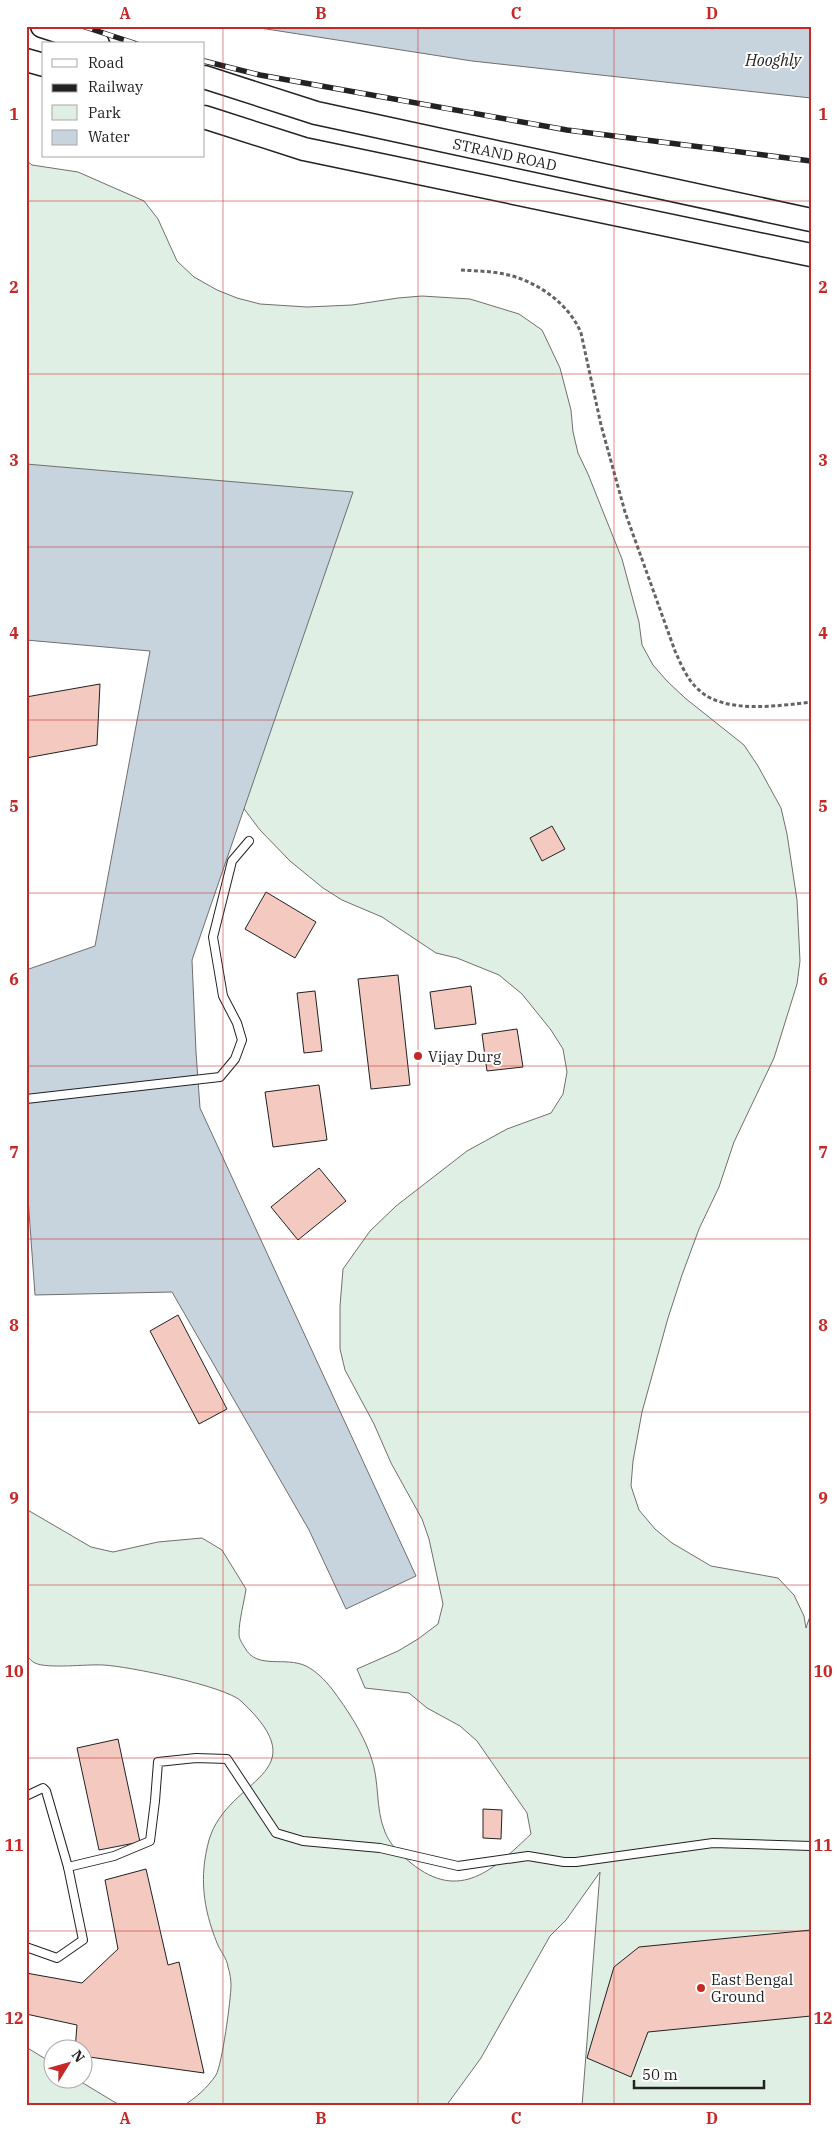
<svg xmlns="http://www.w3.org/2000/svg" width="837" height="2132" font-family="'IBM Plex Serif',serif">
<rect width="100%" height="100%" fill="#fff"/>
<g fill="#e0efe3" stroke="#6f6f6f">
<path d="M 26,160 L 32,165 L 78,172 L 144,201 L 158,219 L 177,261 L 194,277 L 217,290 L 237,298 L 260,304 L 307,307 L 352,305 L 398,298 L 422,296 L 470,299 L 519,314 L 542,330 L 560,368 L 571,410 L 573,432 L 578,453 L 588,474 L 622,559 L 639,622 L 642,645 L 653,665 L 667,681 L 685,698 L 744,745 L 758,766 L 781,808 L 787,834 L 797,900 L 800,961 L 797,984 L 774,1058 L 734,1142 L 719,1187 L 699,1229 L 682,1275 L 668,1318 L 642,1412 L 633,1461 L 631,1486 L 639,1510 L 655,1529 L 672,1543 L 711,1566 L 778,1578 L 794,1595 L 804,1616 L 806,1628 L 811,1613 L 811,2106 L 582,2106 L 600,1872 L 566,1920 L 550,1936 L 481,2058 L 446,2106 L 183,2106 C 197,2097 207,2088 216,2075 C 222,2065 231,1999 231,1985 C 231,1980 230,1973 228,1967 C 227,1958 220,1951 217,1943 C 203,1908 199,1877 209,1840 C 228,1776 321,1776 241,1701 C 225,1686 127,1666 103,1665 C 87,1664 47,1669 35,1663 C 32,1662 29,1658 26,1655 L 26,1509 L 91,1547 L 113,1552 L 158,1542 L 202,1538 L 222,1550 L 246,1589 C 244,1603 239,1620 239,1634 C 239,1639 242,1643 245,1648 C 257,1670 285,1656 306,1666 C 316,1671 325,1680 332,1689 C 347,1709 363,1733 371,1757 C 380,1782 375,1808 385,1832 C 390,1845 401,1855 411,1863 C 460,1903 494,1869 531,1834 L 527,1813 L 477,1741 L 460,1726 L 427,1708 L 409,1693 L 365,1688 L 357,1669 L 398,1651 L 418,1639 L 438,1624 L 443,1604 L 429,1539 L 422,1519 L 391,1463 L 374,1424 L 345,1370 L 340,1349 L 340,1306 L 343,1269 L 370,1231 L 396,1206 L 467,1151 L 507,1129 L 551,1113 L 563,1094 L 567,1072 L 563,1049 L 551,1030 L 522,994 L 499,975 L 457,958 L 436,953 L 382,917 L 342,900 L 323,888 L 290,861 L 260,830 L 220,777 L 199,667 L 26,584 Z"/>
<path d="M 26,2047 L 52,2063 L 52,2080 L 78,2080 L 116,2103 L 127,2106 L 26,2106 Z"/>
</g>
<g fill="#c7d3dd" stroke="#6f6f6f">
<path d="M 247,26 L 811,26 L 811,98 L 472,61 Z"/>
<path d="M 26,464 L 353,492 L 192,960 L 196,1052 L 200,1108 L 416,1576 L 346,1609 L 309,1530 L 172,1292 L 35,1295 L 26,1170 L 26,970 L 95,946 L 150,651 L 26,640 Z"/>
</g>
<g fill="#f3c9c0" stroke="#222">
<path d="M 100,684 L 97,745 L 26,758 L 26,697 Z"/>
<path d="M 552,826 L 565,849 L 542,861 L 530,838 Z"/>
<path d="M 266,892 L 316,922 L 295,958 L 245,929 Z"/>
<path d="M 398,975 L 410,1085 L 371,1089 L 358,979 Z"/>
<path d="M 471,986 L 476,1024 L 435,1029 L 430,992 Z"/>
<path d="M 315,991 L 322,1051 L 304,1053 L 297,993 Z"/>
<path d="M 517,1029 L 523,1067 L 487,1071 L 482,1034 Z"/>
<path d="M 319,1085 L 327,1140 L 273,1147 L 265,1092 Z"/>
<path d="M 319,1168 L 346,1201 L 298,1240 L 271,1207 Z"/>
<path d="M 178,1315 L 227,1409 L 199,1424 L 150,1331 Z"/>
<path d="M 118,1739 L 140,1842 L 99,1850 L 77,1748 Z"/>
<path d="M 483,1809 L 502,1810 L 501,1839 L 483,1838 Z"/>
<path d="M 146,1869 L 168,1965 L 179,1962 L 204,2073 L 82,2056 L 82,2050 L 75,2050 L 77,2025 L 26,2014 L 26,1973 L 82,1983 L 118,1949 L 105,1880 Z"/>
<path d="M 811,1930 L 811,2016 L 648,2032 L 631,2077 L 587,2058 L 614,1967 L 639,1947 Z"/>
</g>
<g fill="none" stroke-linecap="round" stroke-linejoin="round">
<g stroke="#222" stroke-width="10">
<g id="service">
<path d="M 26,1099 L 220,1077 L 235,1059 L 242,1040 L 237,1023 L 223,996 L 213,937 L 232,861 L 249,841"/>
<path d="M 26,1796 L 43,1788 L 46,1791 L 68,1867 L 83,1940 L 57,1958 L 26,1947"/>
<path d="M 68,1867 L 114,1856 L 150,1841 L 155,1801 L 158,1762 L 196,1758 L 227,1759 L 276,1833 L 303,1841 L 380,1848 L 458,1866 L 528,1856 L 564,1862 L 576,1862 L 713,1843 L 811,1846"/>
</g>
</g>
<g stroke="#222" stroke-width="25">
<g id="secondary">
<path d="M 42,26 L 98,44"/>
<path d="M 26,60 L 44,65"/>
<path id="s1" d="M 204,77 L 316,113 L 811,220"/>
<path d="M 204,117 L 304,149 L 811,255"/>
</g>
</g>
<path stroke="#646464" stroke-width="3" stroke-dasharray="4 2.5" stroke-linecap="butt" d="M 461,270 C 475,271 490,271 504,274 C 535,280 569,303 581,333 L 601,425 L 625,512 L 675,651 C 681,664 687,680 699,690 C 724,714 778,706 811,702"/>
<use href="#service" stroke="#fff" stroke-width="8"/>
<use href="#secondary" stroke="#fff" stroke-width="22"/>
<g stroke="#222" stroke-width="5.5">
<g id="rail">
<path d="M 82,26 L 137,44"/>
<path d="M 204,61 L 260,75 L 567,130 L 811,161"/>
</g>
</g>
<use href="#rail" stroke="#fff" stroke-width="4" stroke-dasharray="11" stroke-linecap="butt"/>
</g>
<path fill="none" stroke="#c62828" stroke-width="1" stroke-opacity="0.55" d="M 223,26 L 223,2106M 418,26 L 418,2106M 614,26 L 614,2106M 26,201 L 811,201M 26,374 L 811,374M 26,547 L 811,547M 26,720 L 811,720M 26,893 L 811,893M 26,1066 L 811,1066M 26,1239 L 811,1239M 26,1412 L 811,1412M 26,1585 L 811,1585M 26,1758 L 811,1758M 26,1931 L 811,1931"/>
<g fill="#c62828" stroke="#fff" stroke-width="2">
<circle cx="418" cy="1056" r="5"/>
<circle cx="701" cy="1988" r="5"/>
</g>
<g text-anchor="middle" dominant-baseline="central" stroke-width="4" stroke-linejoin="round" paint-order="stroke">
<g font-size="15" fill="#222" stroke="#fff">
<text stroke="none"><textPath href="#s1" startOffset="311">STRAND ROAD</textPath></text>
</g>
<g font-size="15" fill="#222" stroke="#fff" text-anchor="start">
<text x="428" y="1056">Vijay Durg</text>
<text x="711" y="1979">East Bengal<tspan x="711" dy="17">Ground</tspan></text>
</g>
<g font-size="16" font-style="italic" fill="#222" stroke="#fff">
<text x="773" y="60">Hooghly</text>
</g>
</g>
<rect width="837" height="2132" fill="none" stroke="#ffffff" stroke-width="55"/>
<rect x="42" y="42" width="162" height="115" fill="#ffffff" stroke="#a7a7a7"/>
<rect x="52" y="59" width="25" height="8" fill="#ffffff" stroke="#a7a7a7"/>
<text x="88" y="68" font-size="15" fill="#222222">Road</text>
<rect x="52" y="84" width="25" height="8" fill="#222222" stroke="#a7a7a7"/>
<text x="88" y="92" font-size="15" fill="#222222">Railway</text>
<rect x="52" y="105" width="25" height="15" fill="#e0efe3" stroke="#a7a7a7"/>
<text x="88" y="118" font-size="15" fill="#222222">Park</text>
<rect x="52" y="130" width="25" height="15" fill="#c7d3dd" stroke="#a7a7a7"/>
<text x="88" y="142" font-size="15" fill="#222222">Water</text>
<g transform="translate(68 2064) rotate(53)"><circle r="24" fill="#ffffff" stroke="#a7a7a7"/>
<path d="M0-4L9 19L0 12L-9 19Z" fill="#c62828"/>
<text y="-8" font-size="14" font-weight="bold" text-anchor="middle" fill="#222222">N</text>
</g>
<path d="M634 2080v8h130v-8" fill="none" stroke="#222222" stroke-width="2.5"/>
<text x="642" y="2080" font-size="15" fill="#222222" stroke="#ffffff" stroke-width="4" paint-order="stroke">50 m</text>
<rect x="28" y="28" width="782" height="2076" fill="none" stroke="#c62828" stroke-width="2"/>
<g font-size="16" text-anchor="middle" font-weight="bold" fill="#c62828">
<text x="125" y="19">A</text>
<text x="321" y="19">B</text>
<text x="516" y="19">C</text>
<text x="712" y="19">D</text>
<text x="14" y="120">1</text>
<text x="823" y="120">1</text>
<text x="14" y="293">2</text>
<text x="823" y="293">2</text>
<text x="14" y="466">3</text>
<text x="823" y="466">3</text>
<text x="14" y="639">4</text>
<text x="823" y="639">4</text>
<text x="14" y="812">5</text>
<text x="823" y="812">5</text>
<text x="14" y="985">6</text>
<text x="823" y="985">6</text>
<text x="14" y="1158">7</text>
<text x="823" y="1158">7</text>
<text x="14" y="1331">8</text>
<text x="823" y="1331">8</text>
<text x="14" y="1504">9</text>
<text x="823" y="1504">9</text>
<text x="14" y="1677">10</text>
<text x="823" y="1677">10</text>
<text x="14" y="1851">11</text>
<text x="823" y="1851">11</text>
<text x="14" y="2024">12</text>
<text x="823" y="2024">12</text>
<text x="125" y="2124">A</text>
<text x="321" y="2124">B</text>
<text x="516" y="2124">C</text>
<text x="712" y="2124">D</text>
</g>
</svg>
